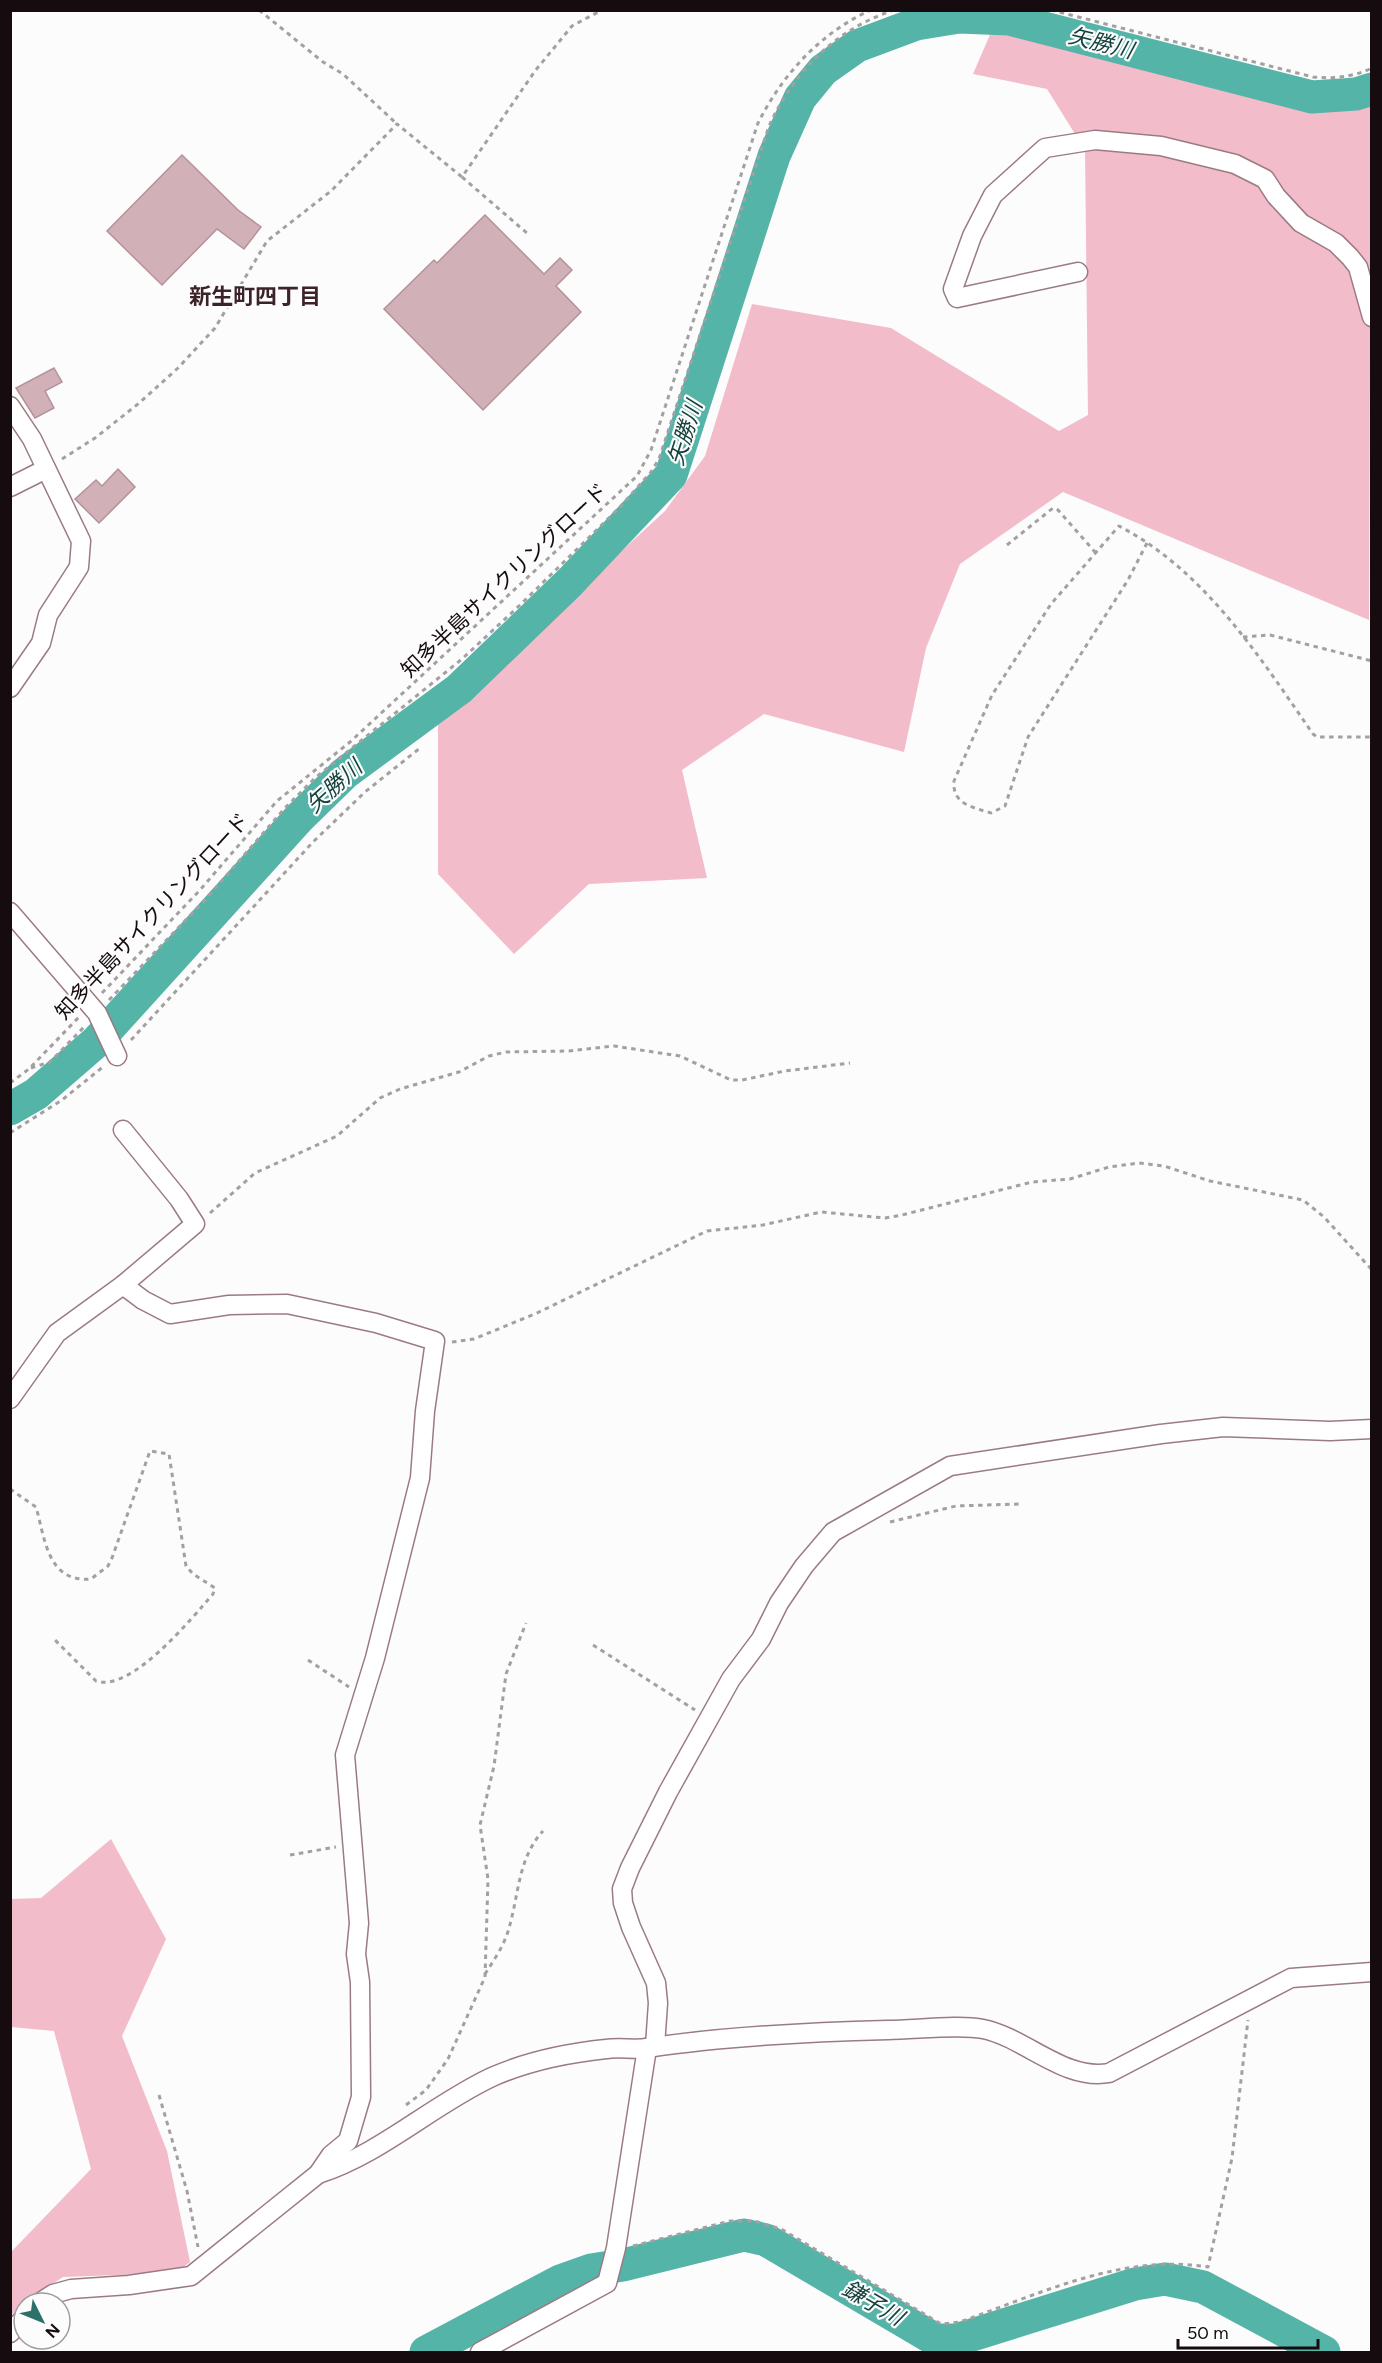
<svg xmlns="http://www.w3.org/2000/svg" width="1382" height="2363" font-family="Figtree,'Noto Sans JP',sans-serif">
<rect width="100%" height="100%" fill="#fcfcfc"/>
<g fill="#f3bcca">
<path d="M 992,30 L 1369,105 L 1371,103 L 1369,620 L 1063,492 L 960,564 L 926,648 L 904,752 L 764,714 L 682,770 L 707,878 L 589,884 L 514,954 L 438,874 L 438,720 L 665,511 L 705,456 L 752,304 L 891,328 L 1059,431 L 1088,415 L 1085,150 L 1047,89 L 973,74 Z"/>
<path d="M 111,1839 L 166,1939 L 122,2036 L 167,2151 L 190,2262 L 176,2273 L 63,2277 L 20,2305 L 11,2316 L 12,2251 L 91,2169 L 54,2031 L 11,2027 L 11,1899 L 41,1898 Z"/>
</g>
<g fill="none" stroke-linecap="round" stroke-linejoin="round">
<g stroke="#55b4a8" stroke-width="33">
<path d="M 10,1109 L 36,1094 L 96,1042 L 299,818 L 345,773 L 459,689 L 570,582 L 671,475 L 774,156 L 800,98 L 823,70 L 857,46 L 916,24 L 959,17 L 1009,19 L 1312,97 L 1356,94 L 1372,89"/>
<path d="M 426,2352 L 560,2281 L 591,2270 L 623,2265 L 744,2235 L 766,2240 L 936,2340 L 956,2340 L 1135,2284 L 1165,2279 L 1203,2287 L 1324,2352"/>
</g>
</g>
<g fill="#d2b0b8" stroke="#b3929a" stroke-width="1.5">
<path d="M 182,155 L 238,210 L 261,227 L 244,249 L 217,229 L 162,285 L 107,231 Z"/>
<path d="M 485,215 L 544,274 L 560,258 L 572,270 L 556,286 L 581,312 L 483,410 L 384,309 L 434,260 L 437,263 Z"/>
<path d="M 54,368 L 62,382 L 45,391 L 54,408 L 35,418 L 16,388 Z"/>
<path d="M 118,469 L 135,487 L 99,523 L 75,499 L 96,480 L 102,486 Z"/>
</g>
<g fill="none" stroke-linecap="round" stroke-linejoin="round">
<g stroke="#9b7b83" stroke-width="21">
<g id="minor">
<path d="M 1078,272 L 957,298 L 953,289 L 972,236 L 993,195 L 1045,148 L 1095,140 L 1161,146 L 1235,164 L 1265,179 L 1276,196 L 1301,223 L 1336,243 L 1350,257 L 1358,267 L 1372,317"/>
<path d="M 10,406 L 32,439 L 81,541 L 79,567 L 48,615 L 41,643 L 10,688"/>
<path d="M 10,487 L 46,469"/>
<path d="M 10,912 L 97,1013 L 117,1056"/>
<path d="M 10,1399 L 57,1333 L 123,1285 L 195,1224 L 179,1199 L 123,1130"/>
<path d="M 655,2046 L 658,2003 L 656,1983 L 631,1927 L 623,1903 L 622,1889 L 630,1868 L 668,1792 L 731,1679 L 761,1639 L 779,1603 L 804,1566 L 833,1532 L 950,1466 L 1161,1434 L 1223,1427 L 1330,1431 L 1372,1429"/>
<path d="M 318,2174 C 381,2154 432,2105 492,2077 C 528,2061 568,2053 606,2049 C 620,2047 634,2050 647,2048 C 726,2036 808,2032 888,2030 C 914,2030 959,2024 983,2029 C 1026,2038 1064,2081 1109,2073 L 1291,1978 L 1372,1972"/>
<path d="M 39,2303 L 53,2294 L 71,2289 L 129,2285 L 191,2276 L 318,2174 L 331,2155 L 348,2141 L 361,2097 L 360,1982 L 356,1954 L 359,1923 L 345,1755 L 375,1658 L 420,1478 L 425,1411 L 435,1341 L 376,1323 L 287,1304 L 229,1305 L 170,1314 L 143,1300 L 123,1285"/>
<path d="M 10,2333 L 24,2318"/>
<path d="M 480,2352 L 607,2283 L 616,2248 L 647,2048"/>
</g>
</g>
<g stroke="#a4a0a1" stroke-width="3" stroke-dasharray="4.5 4.5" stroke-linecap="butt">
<path d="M 259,10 L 323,62 L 343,74 L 397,124"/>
<path d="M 1051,10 L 1313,77 C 1334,79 1353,77 1372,68"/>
<path d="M 462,177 L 528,234"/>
<path d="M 62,459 L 95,438 L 138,404 L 178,368 L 215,328 L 267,241 L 331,191 L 397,124 L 462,177 L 535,71 L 572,26 L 602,10"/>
<path d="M 1147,543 L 1128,580 L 1028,737 L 1005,806 L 991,813 C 972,807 952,804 954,781 L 992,695 L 1051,604 L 1119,526 C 1205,571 1259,656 1313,734 L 1317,737 L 1372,737"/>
<path d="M 1007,545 L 1053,508 L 1058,510 L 1095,552"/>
<path d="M 1243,637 L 1270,635 L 1372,661"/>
<path d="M 102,993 L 200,890 L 277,801 L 350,742 L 637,476 L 651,450 L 758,123 C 783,74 820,33 871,10"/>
<path d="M 109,1000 L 206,899 L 285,808 L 315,778 L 462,659 L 520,605 L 620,507 L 651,472 L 659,459 L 769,126 C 794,71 836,29 894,10"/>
<path d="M 131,1040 L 313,842 L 365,792 L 420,748"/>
<path d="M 31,1068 L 50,1062 L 84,1027"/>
<path d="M 10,1083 L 29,1069 L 79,1017"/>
<path d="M 10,1133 L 62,1100 L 104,1066"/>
<path d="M 210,1213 L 255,1173 L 337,1136 L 380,1098 L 400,1089 L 459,1072 L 489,1056 L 506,1052 L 569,1051 L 614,1046 L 680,1056 L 731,1080 L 742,1080 L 785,1071 L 850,1063"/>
<path d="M 452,1342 L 474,1339 L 537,1313 L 707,1231 L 763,1225 L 821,1212 L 885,1218 L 902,1215 L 1032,1182 L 1070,1179 L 1109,1167 L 1139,1163 L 1164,1166 L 1210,1181 L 1303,1200 L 1324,1217 L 1372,1270"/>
<path d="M 10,1489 L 36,1507 C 45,1538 47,1583 91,1579 L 108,1566 L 112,1558 L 150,1451 L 169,1454 L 186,1566 L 193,1574 L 215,1588 L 213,1594 C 192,1618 131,1693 96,1681 L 54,1639"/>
<path d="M 890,1522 L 956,1506 L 1019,1504"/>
<path d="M 593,1645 L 695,1710"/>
<path d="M 308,1660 L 349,1687"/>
<path d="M 290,1855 L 336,1847"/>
<path d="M 485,1974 C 494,1960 505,1944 509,1928 C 519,1894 518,1858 543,1831"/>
<path d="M 159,2095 L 187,2191 L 198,2247"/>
<path d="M 406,2105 L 426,2090 L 448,2059 L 485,1977 L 488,1879 L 480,1825 L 494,1766 L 506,1674 L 526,1623"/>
<path d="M 633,2246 L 730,2221 L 754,2221 L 781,2229 L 941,2324 L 960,2322 C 1039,2294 1123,2253 1208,2267 L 1232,2158 L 1248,2020"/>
</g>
<use href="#minor" stroke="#fff" stroke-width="18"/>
</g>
<g text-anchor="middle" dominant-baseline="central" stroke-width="4.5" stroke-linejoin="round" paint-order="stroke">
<g font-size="21" fill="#160b0e" stroke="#fcfcfc">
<text transform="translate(504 580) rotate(-43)">知多半島サイクリングロード</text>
<text transform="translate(152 916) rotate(-47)">知多半島サイクリングロード</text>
</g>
<g font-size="22" font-style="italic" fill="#16423d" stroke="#fcfcfc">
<text transform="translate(1101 43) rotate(14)">矢勝川</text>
<text transform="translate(685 433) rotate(-72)">矢勝川</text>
<text transform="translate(334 786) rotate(-42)">矢勝川</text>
<text transform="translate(873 2303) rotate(30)">鎌子川</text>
</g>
<g font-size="22" font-weight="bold" fill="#3c232a" stroke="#fcfcfc">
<text x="255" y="296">新生町四丁目</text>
</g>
</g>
<rect width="1382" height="2363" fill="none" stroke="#160b0e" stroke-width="24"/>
<g transform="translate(42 2321) rotate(133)"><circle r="28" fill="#fcfcfc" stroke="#a09c9d" stroke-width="1.5"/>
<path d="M0-4.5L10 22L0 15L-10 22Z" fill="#2a7169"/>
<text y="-9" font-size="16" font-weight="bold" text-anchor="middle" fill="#160b0e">N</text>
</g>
<path d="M1178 2339v9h140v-9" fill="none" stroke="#160b0e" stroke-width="3"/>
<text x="1187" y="2339" font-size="18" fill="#160b0e" stroke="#fcfcfc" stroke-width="4.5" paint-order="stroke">50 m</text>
</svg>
